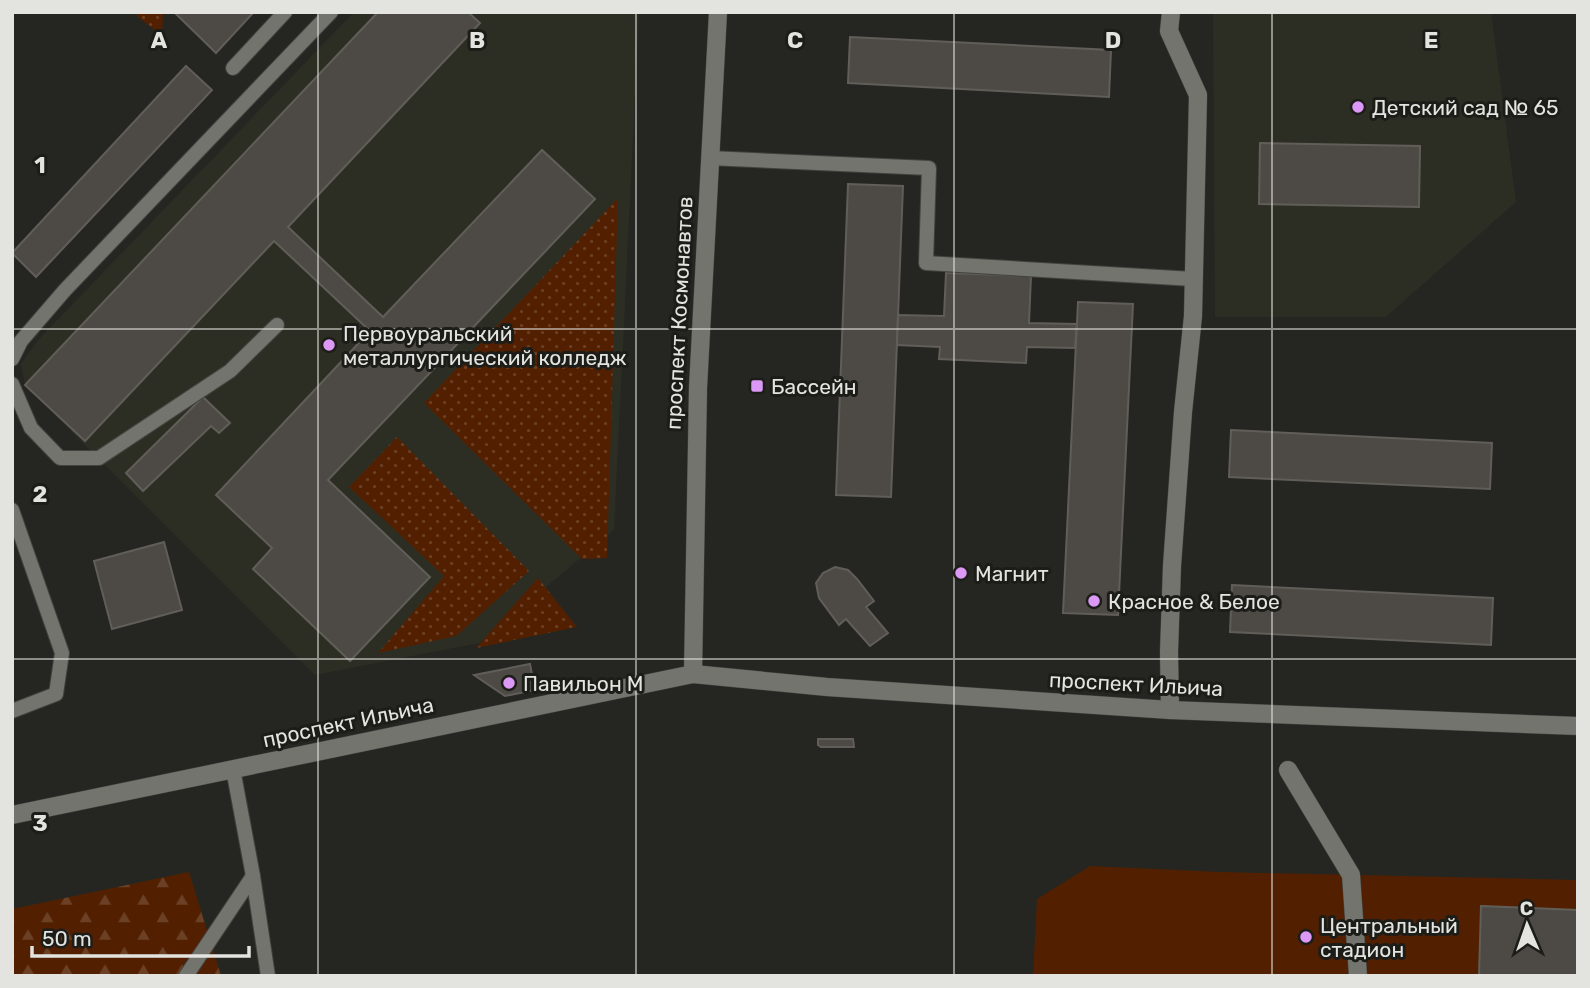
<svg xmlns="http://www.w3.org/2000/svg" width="1590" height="988" font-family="Rubik,sans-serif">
<defs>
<pattern id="grass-dots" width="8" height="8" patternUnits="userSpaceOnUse" patternTransform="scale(1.75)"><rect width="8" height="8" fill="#522000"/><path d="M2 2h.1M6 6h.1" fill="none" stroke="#6b4025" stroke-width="1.8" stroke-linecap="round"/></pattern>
<pattern id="forest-firs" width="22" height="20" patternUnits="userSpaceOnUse" patternTransform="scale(1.75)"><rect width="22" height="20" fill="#522000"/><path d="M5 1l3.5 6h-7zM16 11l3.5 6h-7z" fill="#6b4025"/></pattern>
</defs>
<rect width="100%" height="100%" fill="#252621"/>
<g fill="#2d2e23">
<path d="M 354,12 L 639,12 L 614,530 L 479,643 L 315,675 L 25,385 L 21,364 L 39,339 Z"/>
<path d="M 1213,12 L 1491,12 L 1516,202 L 1386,317 L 1215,317 Z"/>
</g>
<g fill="url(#grass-dots)">
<path d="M 135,12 L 163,12 L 162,35 L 139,18 Z"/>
<path d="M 618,198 L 607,558 L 582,559 L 424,403 Z"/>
<path d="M 397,437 L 529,571 L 456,636 L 378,653 L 444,576 L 349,487 Z"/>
<path d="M 538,578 L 577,627 L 476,648 Z"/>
</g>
<path fill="url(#forest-firs)" d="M 189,872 L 221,976 L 12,976 L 12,909 Z"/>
<path fill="#522000" d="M 1090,866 L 1220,872 L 1578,880 L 1578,976 L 1033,976 L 1037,899 Z"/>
<g fill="#4d4a45" stroke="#615e59" stroke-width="2">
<path d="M 174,12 L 254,12 L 216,53 Z"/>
<path d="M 378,12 L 468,12 L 480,23 L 288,227 L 383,317 L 542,150 L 595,199 L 328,480 L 430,577 L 350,661 L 253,569 L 272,548 L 216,495 L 370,331 L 274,241 L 85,441 L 25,385 Z"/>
<path d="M 850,37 L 1111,50 L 1109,97 L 848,83 Z"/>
<path d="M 186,66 L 212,90 L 36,277 L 12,253 Z"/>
<path d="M 1260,143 L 1420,146 L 1419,207 L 1259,204 Z"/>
<path d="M 848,184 L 903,186 L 891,497 L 836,495 Z"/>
<path d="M 946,273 L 1031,276 L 1029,323 L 1077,324 L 1075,348 L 1027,347 L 1026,363 L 939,359 L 940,347 L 897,345 L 898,315 L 944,316 Z"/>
<path d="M 1078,302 L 1133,304 L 1118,615 L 1063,613 Z"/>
<path d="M 203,397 L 230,423 L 219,433 L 211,426 L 143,491 L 126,473 Z"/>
<path d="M 1231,430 L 1492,443 L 1490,489 L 1229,477 Z"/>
<path d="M 164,542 L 182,610 L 112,629 L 94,561 Z"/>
<path d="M 835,567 L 848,570 L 857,579 L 874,601 L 866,607 L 888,633 L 870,646 L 846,619 L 839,625 L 819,598 L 816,583 L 823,573 Z"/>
<path d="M 1232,585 L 1493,598 L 1491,645 L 1230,632 Z"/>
<path d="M 530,664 L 535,690 L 505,696 L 474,675 Z"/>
<path d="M 818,739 L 853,739 L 854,747 L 821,747 L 818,745 Z"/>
<path d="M 1481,906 L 1578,910 L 1578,976 L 1479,976 Z"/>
</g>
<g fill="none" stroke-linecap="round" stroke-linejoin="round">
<g stroke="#42423e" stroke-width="16">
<g id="lane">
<path d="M 233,68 L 285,12"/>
<path d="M 709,158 L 929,168 L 926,263 L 1193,279"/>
<path d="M 12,359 L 21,341 L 65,290 L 331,12"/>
<path d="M 12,384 L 31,428 L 60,458 L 99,458 L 230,371 L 277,325"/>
<path d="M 12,510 L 62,653 L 56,694 L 12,711"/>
<path d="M 233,769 L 253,876 L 268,976"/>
<path d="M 186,976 L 253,876"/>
</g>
</g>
<g stroke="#42423e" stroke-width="19">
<g id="street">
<path d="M 1170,710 L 1169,652 L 1172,566 L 1183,412 L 1193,316 L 1198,95 L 1169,31 L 1171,12"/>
<path d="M 1288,770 L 1351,875 L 1358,976"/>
</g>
</g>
<g stroke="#42423e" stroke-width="19">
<g id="secondary">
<path d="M 693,674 L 698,388 L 718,12"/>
<path d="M 12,815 L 693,674 L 827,687 L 1170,710 L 1578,726"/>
</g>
</g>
<use href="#lane" stroke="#73746e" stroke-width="14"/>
<use href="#street" stroke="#73746e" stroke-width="18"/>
<use href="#secondary" stroke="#73746e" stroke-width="18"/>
</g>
<path fill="none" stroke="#e3e3e0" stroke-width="2" stroke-opacity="0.55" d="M 318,12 L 318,976M 636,12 L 636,976M 954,12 L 954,976M 1272,12 L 1272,976M 12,329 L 1578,329M 12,659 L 1578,659"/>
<g fill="#db99f5" stroke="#1c1d18" stroke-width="2.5">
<circle cx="1358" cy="107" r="7"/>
<circle cx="329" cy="345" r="7"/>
<rect x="750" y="379" width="14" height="14" rx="3.5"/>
<circle cx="961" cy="573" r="7"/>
<circle cx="1094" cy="601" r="7"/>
<circle cx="509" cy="683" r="7"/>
<circle cx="1306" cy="937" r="7"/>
</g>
<g text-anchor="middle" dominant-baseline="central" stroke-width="6" stroke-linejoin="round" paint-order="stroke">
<g font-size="21" fill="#e3e3e0" stroke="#1c1d18" text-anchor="start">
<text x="1372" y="107">Детский сад № 65</text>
<text x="343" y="333">Первоуральский<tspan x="343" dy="24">металлургический колледж</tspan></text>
<text x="771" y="386">Бассейн</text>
<text x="975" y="573">Магнит</text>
<text x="1108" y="601">Красное &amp; Белое</text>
<text x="523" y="683">Павильон М</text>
<text x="1320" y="925">Центральный<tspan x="1320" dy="24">стадион</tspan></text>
</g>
<g font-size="21" fill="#e3e3e0" stroke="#1c1d18">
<text transform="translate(679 313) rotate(-87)">проспект Космонавтов</text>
<text transform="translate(1136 684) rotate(3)">проспект Ильича</text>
<text transform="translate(348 722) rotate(-12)">проспект Ильича</text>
</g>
</g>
<g font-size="23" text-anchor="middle" font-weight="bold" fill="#e3e3e0" stroke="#1c1d18" stroke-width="6" stroke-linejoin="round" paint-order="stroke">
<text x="159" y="48">A</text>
<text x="477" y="48">B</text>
<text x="795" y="48">C</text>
<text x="1113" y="48">D</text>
<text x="1431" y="48">E</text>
<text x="40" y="173">1</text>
<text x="40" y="502">2</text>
<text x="40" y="831">3</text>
</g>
<rect width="1590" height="988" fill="none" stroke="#e3e3e0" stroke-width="28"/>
<g transform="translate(1527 925) rotate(358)" stroke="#1c1d18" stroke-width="5" paint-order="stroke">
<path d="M0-5L12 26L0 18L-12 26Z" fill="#e3e3e0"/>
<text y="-10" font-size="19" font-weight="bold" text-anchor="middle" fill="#e3e3e0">С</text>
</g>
<path d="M32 946v10h217v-10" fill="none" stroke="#e3e3e0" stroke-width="3.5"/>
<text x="42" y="946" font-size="21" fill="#e3e3e0" stroke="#1c1d18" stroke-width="5" paint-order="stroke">50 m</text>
</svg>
